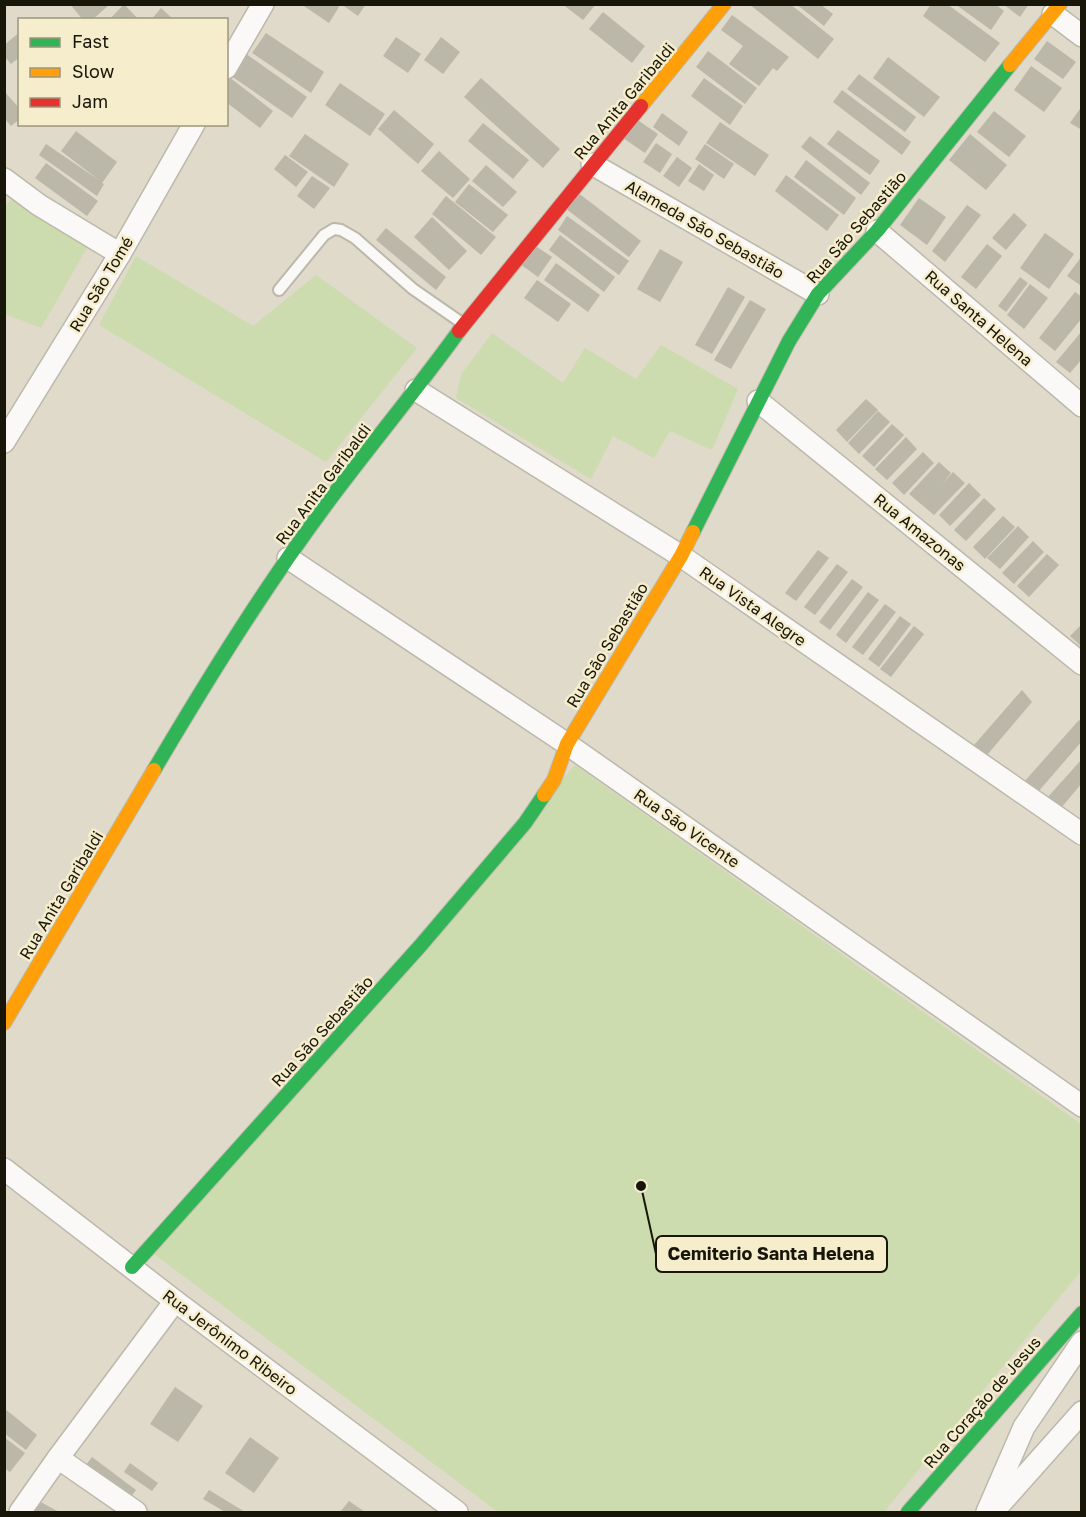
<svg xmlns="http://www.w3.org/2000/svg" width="1086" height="1517" font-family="'Golos Text',sans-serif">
<rect width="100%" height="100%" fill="#dfdac9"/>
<g fill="#ccdcaf">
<path d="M 12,200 L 88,246 L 41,328 L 5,314 L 4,206 Z"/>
<path d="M 136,256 L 253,326 L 316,275 L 417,348 L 326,462 L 99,325 Z"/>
<path d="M 492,333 L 563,383 L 585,348 L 636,379 L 661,345 L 738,389 L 712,450 L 670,431 L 654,458 L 613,436 L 591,479 L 456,398 L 461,375 Z"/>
<path d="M 575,765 L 1081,1124 L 1081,1271 L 884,1512 L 498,1512 L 146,1248 Z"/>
</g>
<g fill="#bbb8aa">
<path d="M 70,4 L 110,4 L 92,20 L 83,20 Z"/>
<path d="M 124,4 L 139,20 L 109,20 Z"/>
<path d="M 301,4 L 335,4 L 339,7 L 329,23 Z"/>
<path d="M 341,4 L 366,4 L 358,16 Z"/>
<path d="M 562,4 L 596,4 L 583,20 Z"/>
<path d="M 749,4 L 790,4 L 834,39 L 818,59 Z"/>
<path d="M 796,4 L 820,4 L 833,14 L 824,26 Z"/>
<path d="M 931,4 L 947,4 L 1000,43 L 985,62 L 923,16 Z"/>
<path d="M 955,4 L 995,4 L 1004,11 L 991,30 Z"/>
<path d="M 1003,4 L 1029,4 L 1020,17 Z"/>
<path d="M 161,8 L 174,20 L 151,20 Z"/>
<path d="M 603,12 L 645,46 L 632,63 L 589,29 Z"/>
<path d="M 732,15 L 789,57 L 777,71 L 773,68 L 759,86 L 729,64 L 743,46 L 721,30 Z"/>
<path d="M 20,32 L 20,57 L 11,64 L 4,56 L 4,45 Z"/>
<path d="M 266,33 L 324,72 L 311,93 L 252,53 Z"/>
<path d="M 396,37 L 421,54 L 408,73 L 383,56 Z"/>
<path d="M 441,37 L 460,52 L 443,74 L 424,60 Z"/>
<path d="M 1047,41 L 1076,62 L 1063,79 L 1034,59 Z"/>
<path d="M 242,51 L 307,97 L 292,118 L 227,73 Z"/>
<path d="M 708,51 L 757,88 L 745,104 L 696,67 Z"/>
<path d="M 888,57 L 940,97 L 924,117 L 873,78 Z"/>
<path d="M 1031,66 L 1062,88 L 1044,112 L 1014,90 Z"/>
<path d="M 859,74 L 916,117 L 905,132 L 847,89 Z"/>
<path d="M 229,77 L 273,111 L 260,128 L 226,102 L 226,81 Z"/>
<path d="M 481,78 L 560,149 L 543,168 L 464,97 Z"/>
<path d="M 704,78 L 743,106 L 730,125 L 691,96 Z"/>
<path d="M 340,83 L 385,114 L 370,136 L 325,105 Z"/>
<path d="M 842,90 L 911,142 L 902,155 L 833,102 Z"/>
<path d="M 4,91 L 20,109 L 20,119 L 11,126 L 4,118 Z"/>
<path d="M 1082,106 L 1082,130 L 1070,123 Z"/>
<path d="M 394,110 L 434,144 L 418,164 L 378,129 Z"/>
<path d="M 994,111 L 1026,136 L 1009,157 L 977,132 Z"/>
<path d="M 662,113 L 688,132 L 679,146 L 653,127 Z"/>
<path d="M 636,119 L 658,134 L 645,153 L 623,138 Z"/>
<path d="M 720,122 L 769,155 L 755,176 L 706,143 Z"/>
<path d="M 483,123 L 529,160 L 513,179 L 468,141 Z"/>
<path d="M 838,130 L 880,161 L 870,175 L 827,144 Z"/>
<path d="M 76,131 L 117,162 L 102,183 L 104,184 L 97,196 L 39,155 L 46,144 L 99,180 L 61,151 Z"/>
<path d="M 305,134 L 349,164 L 334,187 L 289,156 Z"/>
<path d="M 970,134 L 1007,165 L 986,190 L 949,160 Z"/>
<path d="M 810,136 L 870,183 L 861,195 L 801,147 Z"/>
<path d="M 656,143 L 672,154 L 660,173 L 643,162 Z"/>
<path d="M 705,144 L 734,164 L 724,179 L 695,159 Z"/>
<path d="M 439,151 L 470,179 L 453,198 L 421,171 Z"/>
<path d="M 285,155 L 308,172 L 296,187 L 274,169 Z"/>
<path d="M 677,157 L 692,168 L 679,187 L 663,176 Z"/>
<path d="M 806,160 L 856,198 L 844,215 L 794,177 Z"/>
<path d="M 46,163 L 98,201 L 87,216 L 35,178 Z"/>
<path d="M 699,164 L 714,175 L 704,191 L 688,181 Z"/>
<path d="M 486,165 L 517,192 L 503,207 L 472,181 Z"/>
<path d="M 786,175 L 839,215 L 827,231 L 775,191 Z"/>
<path d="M 312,176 L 330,188 L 314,209 L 297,196 Z"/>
<path d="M 469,184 L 508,215 L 493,232 L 455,202 Z"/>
<path d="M 577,192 L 641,241 L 629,257 L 565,208 Z"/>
<path d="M 446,196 L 496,237 L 481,255 L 432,214 Z"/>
<path d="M 919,198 L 946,217 L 927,245 L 900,225 Z"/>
<path d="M 967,205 L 981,215 L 945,262 L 932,251 Z"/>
<path d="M 1014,213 L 1027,225 L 1006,250 L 992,238 Z"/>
<path d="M 567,216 L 629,261 L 619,275 L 558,230 Z"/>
<path d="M 432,217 L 467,251 L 449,270 L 414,237 Z"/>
<path d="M 386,228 L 446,277 L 436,290 L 376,240 Z"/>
<path d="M 1045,233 L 1074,254 L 1049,289 L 1020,268 Z"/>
<path d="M 560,235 L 615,277 L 604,292 L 549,250 Z"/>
<path d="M 987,244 L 1002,256 L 976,289 L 961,277 Z"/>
<path d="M 534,245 L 552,257 L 538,277 L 520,264 Z"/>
<path d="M 660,249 L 683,262 L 660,302 L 637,289 Z"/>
<path d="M 1082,256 L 1082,283 L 1080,285 L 1067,276 Z"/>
<path d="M 556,263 L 600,295 L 588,312 L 544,280 Z"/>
<path d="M 1020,277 L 1028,283 L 1006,312 L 998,306 Z"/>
<path d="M 537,280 L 571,304 L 558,322 L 524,298 Z"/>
<path d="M 1030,284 L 1048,298 L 1024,329 L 1007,315 Z"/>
<path d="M 728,287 L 745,297 L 712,354 L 695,345 Z"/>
<path d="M 1075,292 L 1082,297 L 1082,318 L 1055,351 L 1039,338 Z"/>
<path d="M 750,300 L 766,309 L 731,369 L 714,360 Z"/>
<path d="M 1082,331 L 1082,359 L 1070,373 L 1056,362 Z"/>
<path d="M 866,399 L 878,410 L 847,442 L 836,430 Z"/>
<path d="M 878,411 L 890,422 L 859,454 L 848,443 Z"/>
<path d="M 892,424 L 904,435 L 874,467 L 862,456 Z"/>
<path d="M 906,437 L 917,449 L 887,480 L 875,469 Z"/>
<path d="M 923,452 L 934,463 L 904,495 L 892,483 Z"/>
<path d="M 939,462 L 951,473 L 942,484 L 953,472 L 965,483 L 934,515 L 909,494 Z"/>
<path d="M 969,483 L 981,495 L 950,526 L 939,515 Z"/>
<path d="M 984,498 L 996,509 L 966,541 L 954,530 Z"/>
<path d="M 1003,516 L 1015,527 L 985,559 L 973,547 Z"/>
<path d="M 1018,526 L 1029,537 L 1000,569 L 987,558 Z"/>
<path d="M 1033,541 L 1044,552 L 1014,584 L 1002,573 Z"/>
<path d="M 818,550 L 829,558 L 796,601 L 785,593 Z"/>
<path d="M 1047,554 L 1059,565 L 1029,597 L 1017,586 Z"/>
<path d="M 837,564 L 848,572 L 815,615 L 804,607 Z"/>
<path d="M 852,579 L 863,587 L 830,630 L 819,622 Z"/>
<path d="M 868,592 L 879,600 L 846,643 L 836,635 Z"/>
<path d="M 885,604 L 896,612 L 863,655 L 852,647 Z"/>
<path d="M 900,616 L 911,624 L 879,667 L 868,659 Z"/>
<path d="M 1082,624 L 1082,647 L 1070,636 Z"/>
<path d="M 914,626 L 924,634 L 891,677 L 880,669 Z"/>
<path d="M 1022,690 L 1032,702 L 982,761 L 968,752 Z"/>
<path d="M 1079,720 L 1082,723 L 1082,741 L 1038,792 L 1024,782 Z"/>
<path d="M 1082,759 L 1082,783 L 1061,808 L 1047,798 Z"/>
<path d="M 175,1387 L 203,1406 L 178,1442 L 150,1424 Z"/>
<path d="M 4,1408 L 37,1435 L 26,1450 L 4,1433 Z"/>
<path d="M 4,1437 L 25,1453 L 10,1472 L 4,1468 Z"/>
<path d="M 250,1437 L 279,1458 L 254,1493 L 225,1473 Z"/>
<path d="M 92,1457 L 136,1490 L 127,1502 L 83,1469 Z"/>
<path d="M 130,1463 L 158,1483 L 152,1491 L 124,1472 Z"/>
<path d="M 209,1490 L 245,1512 L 225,1512 L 203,1499 Z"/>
<path d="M 37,1500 L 59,1512 L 30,1512 Z"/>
<path d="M 349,1501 L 365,1512 L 340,1512 Z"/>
</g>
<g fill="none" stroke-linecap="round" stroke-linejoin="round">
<g stroke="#bcb8ab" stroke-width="14">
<path id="lane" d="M 279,290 L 324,235 L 334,229 L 341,230 L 355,238 L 413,289 L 462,323"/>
</g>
<g stroke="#bcb8ab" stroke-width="24">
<g id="street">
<path d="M 1053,14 L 1082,36"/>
<path d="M 226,68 L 263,4"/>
<path d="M 592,164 L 818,294"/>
<path d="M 4,179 L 39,205 L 120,254"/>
<path d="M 877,231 L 1082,406"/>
<path d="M 416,390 L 681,556 L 1082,834"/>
<path d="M 758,401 L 1082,664"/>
<path d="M 4,442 L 120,254 L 194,124"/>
<path d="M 288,558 L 567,744 L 1082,1106"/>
<path d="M 4,1169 L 175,1301 L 457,1512"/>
<path d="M 58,1458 L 136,1512"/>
<path d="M 20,1512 L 58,1458 L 175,1301"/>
<path d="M 987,1512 L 1024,1427 L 1082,1342"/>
<path d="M 993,1512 L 1082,1412"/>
</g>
</g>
<g stroke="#bcb8ab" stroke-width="16">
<g id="fast">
<path d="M 693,532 L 789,341 L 818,294 L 877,231 L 1010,65"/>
<path d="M 154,770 C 209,677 266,585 331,498 C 373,442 418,388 459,331"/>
<path d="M 132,1267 L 421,945 L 525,823 L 544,795"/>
<path d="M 908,1512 L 1082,1313"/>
</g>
</g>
<g stroke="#bcb8ab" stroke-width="16">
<g id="slow">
<path d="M 1010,65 L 1060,4"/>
<path d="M 641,106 L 724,4"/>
<path d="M 544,795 L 554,780 L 567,744 L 681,556 L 693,532"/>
<path d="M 4,1023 L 154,770"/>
</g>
</g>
<g stroke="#bcb8ab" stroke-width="16">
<path id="jam" d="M 459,331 L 641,106"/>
</g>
<use href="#lane" stroke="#faf9f7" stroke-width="10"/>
<use href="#street" stroke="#faf9f7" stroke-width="21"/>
<use href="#fast" stroke="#30b455" stroke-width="14"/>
<use href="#slow" stroke="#ff9f0a" stroke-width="14"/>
<use href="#jam" stroke="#e5322d" stroke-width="14"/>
</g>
<g text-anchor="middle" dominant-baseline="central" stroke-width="5" stroke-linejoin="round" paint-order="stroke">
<g font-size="16" fill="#181509" stroke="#f6edcc">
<text transform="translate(624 101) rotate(-50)">Rua Anita Garibaldi</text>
<text transform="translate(856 227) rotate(-49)">Rua São Sebastião</text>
<text transform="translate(705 229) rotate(30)">Alameda São Sebastião</text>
<text transform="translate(101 284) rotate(-59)">Rua São Tomé</text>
<text transform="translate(979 318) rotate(41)">Rua Santa Helena</text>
<text transform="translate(323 484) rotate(-53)">Rua Anita Garibaldi</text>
<text transform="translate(920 532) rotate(39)">Rua Amazonas</text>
<text transform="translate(753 606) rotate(35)">Rua Vista Alegre</text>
<text transform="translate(607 645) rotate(-59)">Rua São Sebastião</text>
<text transform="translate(687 828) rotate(35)">Rua São Vicente</text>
<text transform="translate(61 895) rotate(-59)">Rua Anita Garibaldi</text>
<text transform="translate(322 1031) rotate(-48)">Rua São Sebastião</text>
<text transform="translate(230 1342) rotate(37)">Rua Jerônimo Ribeiro</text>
<text transform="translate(982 1402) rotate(-49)">Rua Coração de Jesus</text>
</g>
</g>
<path fill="none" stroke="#181509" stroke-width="2" d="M641 1186L656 1254"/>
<circle fill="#181509" stroke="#f6edcc" stroke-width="2" cx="641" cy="1186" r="6"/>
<rect fill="#f6edcc" stroke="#181509" stroke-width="2" x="656" y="1236" width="231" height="36" rx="6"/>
<g font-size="18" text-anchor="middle" font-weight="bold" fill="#181509">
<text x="771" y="1260">Cemiterio Santa Helena</text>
</g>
<rect width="1086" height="1517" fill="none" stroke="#181509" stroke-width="12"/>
<rect x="18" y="18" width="210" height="108" fill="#f6edcc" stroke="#9d977e" stroke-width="1.5"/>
<rect x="30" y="38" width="30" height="9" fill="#30b455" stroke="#9d977e" stroke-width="1.5"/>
<text x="72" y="48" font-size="18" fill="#181509">Fast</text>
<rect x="30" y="68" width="30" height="9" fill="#ff9f0a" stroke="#9d977e" stroke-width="1.5"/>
<text x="72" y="78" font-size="18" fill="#181509">Slow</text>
<rect x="30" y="98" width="30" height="9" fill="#e5322d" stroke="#9d977e" stroke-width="1.5"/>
<text x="72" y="108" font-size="18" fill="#181509">Jam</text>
</svg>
